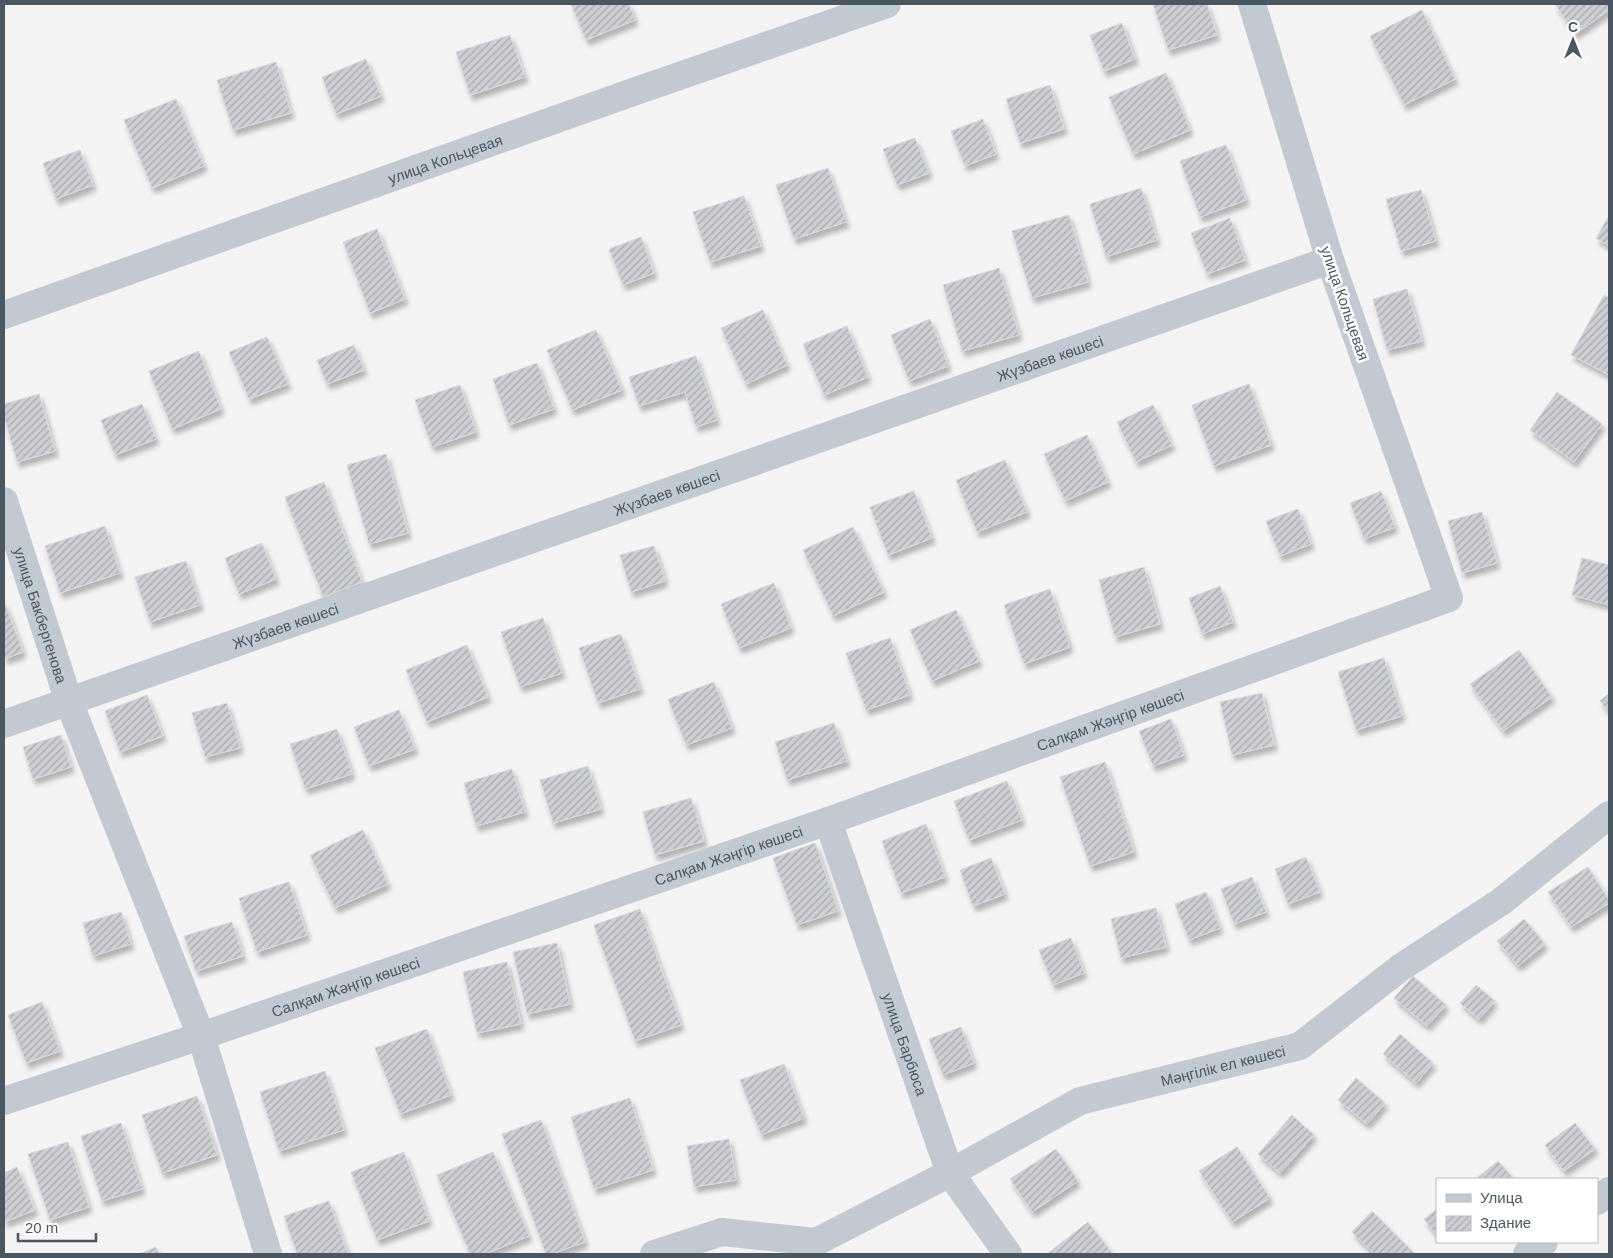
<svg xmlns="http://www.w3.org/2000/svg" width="1613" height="1258" font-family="Arial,sans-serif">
<defs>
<pattern id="building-hatch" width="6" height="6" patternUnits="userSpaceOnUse" patternTransform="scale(1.25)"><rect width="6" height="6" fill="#cdcfd5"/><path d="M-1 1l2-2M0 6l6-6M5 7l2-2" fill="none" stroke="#a8abb0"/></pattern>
<filter id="shadow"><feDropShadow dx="3" dy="5.5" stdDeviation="2.5" flood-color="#0004"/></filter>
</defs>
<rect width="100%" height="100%" fill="#f5f3f3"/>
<g fill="url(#building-hatch)" stroke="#d7d9de" filter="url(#shadow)">
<path d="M 571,4 L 629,4 L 635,20 L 586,40 Z"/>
<path d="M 1153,4 L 1207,4 L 1217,35 L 1168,50 Z"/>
<path d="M 1555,4 L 1609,4 L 1609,10 L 1575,34 Z"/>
<path d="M 1422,10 L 1455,79 L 1404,105 L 1370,36 Z"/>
<path d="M 1122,23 L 1135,59 L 1104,71 L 1090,35 Z"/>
<path d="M 510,35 L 525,77 L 470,95 L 456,52 Z"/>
<path d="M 366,59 L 381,96 L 336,114 L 322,77 Z"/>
<path d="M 276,62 L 291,113 L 233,130 L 217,80 Z"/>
<path d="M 1166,73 L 1190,130 L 1133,154 L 1109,97 Z"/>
<path d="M 1050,85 L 1064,129 L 1020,143 L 1006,99 Z"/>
<path d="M 176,99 L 204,166 L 152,188 L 124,120 Z"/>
<path d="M 983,119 L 996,154 L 965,166 L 951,131 Z"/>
<path d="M 915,138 L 929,173 L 897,185 L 883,149 Z"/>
<path d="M 1226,145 L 1246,200 L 1200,217 L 1180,161 Z"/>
<path d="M 80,150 L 93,185 L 56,199 L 43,163 Z"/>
<path d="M 828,168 L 846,222 L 794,239 L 776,185 Z"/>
<path d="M 1141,188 L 1157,240 L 1106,257 L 1090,204 Z"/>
<path d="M 1421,190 L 1436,241 L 1401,251 L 1386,199 Z"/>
<path d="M 744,196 L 761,246 L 710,262 L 693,212 Z"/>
<path d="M 1069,215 L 1088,282 L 1032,298 L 1012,231 Z"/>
<path d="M 1609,216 L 1609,246 L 1596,238 Z"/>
<path d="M 1230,218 L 1245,260 L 1207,274 L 1191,233 Z"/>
<path d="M 377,229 L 405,299 L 370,313 L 343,242 Z"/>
<path d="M 641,237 L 654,273 L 623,285 L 609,249 Z"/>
<path d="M 999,268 L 1019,335 L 962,351 L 943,285 Z"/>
<path d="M 1407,289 L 1422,341 L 1387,350 L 1373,299 Z"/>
<path d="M 1604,295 L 1609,298 L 1609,375 L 1571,355 Z"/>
<path d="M 763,310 L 787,365 L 746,384 L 721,328 Z"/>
<path d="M 930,319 L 948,366 L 909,381 L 891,335 Z"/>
<path d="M 847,326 L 868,377 L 824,395 L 803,344 Z"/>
<path d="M 596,330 L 622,390 L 572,410 L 547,350 Z"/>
<path d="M 267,337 L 288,384 L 249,399 L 229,352 Z"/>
<path d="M 354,345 L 364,370 L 327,384 L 317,360 Z"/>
<path d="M 199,351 L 221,409 L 172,429 L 149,371 Z"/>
<path d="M 696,356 L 717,420 L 696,427 L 685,392 L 639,406 L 629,377 Z"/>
<path d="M 537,363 L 554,409 L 509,425 L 493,379 Z"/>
<path d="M 1249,384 L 1271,445 L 1214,466 L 1192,405 Z"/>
<path d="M 460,385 L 476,432 L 432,447 L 415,400 Z"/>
<path d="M 1557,392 L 1602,424 L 1574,462 L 1530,430 Z"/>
<path d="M 39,394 L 55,451 L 17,462 L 4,416 L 4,404 Z"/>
<path d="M 142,404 L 156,439 L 115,455 L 101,420 Z"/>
<path d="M 1153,405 L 1172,445 L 1136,462 L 1117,422 Z"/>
<path d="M 1087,435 L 1108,482 L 1065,501 L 1044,454 Z"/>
<path d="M 386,454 L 408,533 L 369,544 L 347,465 Z"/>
<path d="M 1005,460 L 1027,512 L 977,532 L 956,480 Z"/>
<path d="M 324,482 L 362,582 L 323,597 L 285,497 Z"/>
<path d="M 914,491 L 932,538 L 888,555 L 870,507 Z"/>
<path d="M 1381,491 L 1395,527 L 1364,539 L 1350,503 Z"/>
<path d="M 1298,509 L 1311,544 L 1280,556 L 1266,521 Z"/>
<path d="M 1482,512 L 1497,563 L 1462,573 L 1448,521 Z"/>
<path d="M 105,526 L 120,573 L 60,593 L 45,546 Z"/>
<path d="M 853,527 L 884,592 L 833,616 L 803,550 Z"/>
<path d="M 262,543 L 276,579 L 239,594 L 225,558 Z"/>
<path d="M 654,546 L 665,581 L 631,592 L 620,555 Z"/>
<path d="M 1582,558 L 1609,565 L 1609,605 L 1572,595 Z"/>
<path d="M 186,561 L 200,605 L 150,622 L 135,577 Z"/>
<path d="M 1144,567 L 1160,624 L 1115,637 L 1099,580 Z"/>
<path d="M 774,583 L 791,628 L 739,648 L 721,604 Z"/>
<path d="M 1220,586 L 1233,622 L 1202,634 L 1189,598 Z"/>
<path d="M 1050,589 L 1070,647 L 1024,664 L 1004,605 Z"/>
<path d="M 4,601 L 23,652 L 4,659 Z"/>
<path d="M 956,610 L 979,661 L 932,681 L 910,630 Z"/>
<path d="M 543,618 L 562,673 L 520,687 L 501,632 Z"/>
<path d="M 621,634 L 640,689 L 598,703 L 579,648 Z"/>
<path d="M 890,638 L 910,695 L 866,710 L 846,653 Z"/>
<path d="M 467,645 L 488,697 L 427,722 L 406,670 Z"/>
<path d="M 1519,650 L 1552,697 L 1503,731 L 1470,684 Z"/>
<path d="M 1384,658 L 1402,716 L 1356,730 L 1338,672 Z"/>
<path d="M 714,682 L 732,728 L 686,745 L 668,699 Z"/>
<path d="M 1262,693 L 1274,745 L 1232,755 L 1220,702 Z"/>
<path d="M 1609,693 L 1609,712 L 1600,701 Z"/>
<path d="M 147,695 L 163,736 L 120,752 L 105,711 Z"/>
<path d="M 227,703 L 240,748 L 205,757 L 192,713 Z"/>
<path d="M 399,710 L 415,749 L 369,766 L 354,727 Z"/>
<path d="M 1171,719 L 1184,755 L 1153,766 L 1139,731 Z"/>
<path d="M 834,723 L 847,761 L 787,780 L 775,742 Z"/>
<path d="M 337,729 L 352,774 L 305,789 L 290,744 Z"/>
<path d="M 61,735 L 71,767 L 33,779 L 23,747 Z"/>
<path d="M 1105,762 L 1134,852 L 1090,866 L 1060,777 Z"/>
<path d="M 588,766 L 601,809 L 553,823 L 540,780 Z"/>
<path d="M 512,769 L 525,812 L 476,826 L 464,783 Z"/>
<path d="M 1007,781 L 1022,820 L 969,840 L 954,801 Z"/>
<path d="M 691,798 L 704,841 L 655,855 L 643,812 Z"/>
<path d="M 926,824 L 945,877 L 901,893 L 882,841 Z"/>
<path d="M 363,830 L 388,884 L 335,908 L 310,855 Z"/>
<path d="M 815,843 L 838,911 L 797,925 L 773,858 Z"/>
<path d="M 1306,857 L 1320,892 L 1288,904 L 1275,869 Z"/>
<path d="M 991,858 L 1005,894 L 973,906 L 960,870 Z"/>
<path d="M 1588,867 L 1609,900 L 1609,903 L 1571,927 L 1548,892 Z"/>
<path d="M 1252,877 L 1266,912 L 1234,924 L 1221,889 Z"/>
<path d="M 289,882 L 307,935 L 257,952 L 239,898 Z"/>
<path d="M 1206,892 L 1220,928 L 1189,940 L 1175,904 Z"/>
<path d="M 1156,908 L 1166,947 L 1121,958 L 1111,919 Z"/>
<path d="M 640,909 L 681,1025 L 635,1041 L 594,925 Z"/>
<path d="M 121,912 L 131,944 L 93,956 L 83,923 Z"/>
<path d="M 1524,919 L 1545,944 L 1518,966 L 1497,941 Z"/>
<path d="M 232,922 L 243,956 L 196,971 L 184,936 Z"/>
<path d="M 1071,938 L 1084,973 L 1053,985 L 1039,950 Z"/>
<path d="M 557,943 L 570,1004 L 527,1014 L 513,952 Z"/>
<path d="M 507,962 L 521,1024 L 477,1033 L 463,972 Z"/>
<path d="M 1413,976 L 1446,1005 L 1427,1026 L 1394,998 Z"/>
<path d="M 1476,985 L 1495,1001 L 1479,1019 L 1460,1003 Z"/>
<path d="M 42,1002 L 60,1051 L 26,1063 L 8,1015 Z"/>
<path d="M 961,1027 L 974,1063 L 943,1075 L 929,1039 Z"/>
<path d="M 427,1029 L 451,1095 L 400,1114 L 375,1048 Z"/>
<path d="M 1400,1034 L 1433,1063 L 1416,1083 L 1383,1054 Z"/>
<path d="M 784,1064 L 804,1118 L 761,1135 L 740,1080 Z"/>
<path d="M 325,1071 L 344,1130 L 279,1151 L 260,1092 Z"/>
<path d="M 1356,1078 L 1385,1103 L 1367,1124 L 1338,1100 Z"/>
<path d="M 197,1096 L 217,1155 L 162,1173 L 142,1115 Z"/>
<path d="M 630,1098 L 653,1170 L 594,1189 L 571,1117 Z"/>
<path d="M 1292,1115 L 1314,1135 L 1280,1173 L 1258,1154 Z"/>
<path d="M 541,1120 L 585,1242 L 551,1254 L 546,1254 L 502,1134 Z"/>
<path d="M 121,1123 L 142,1189 L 102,1201 L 81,1136 Z"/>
<path d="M 1575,1123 L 1595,1149 L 1564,1171 L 1545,1145 Z"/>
<path d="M 729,1139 L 736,1180 L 694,1187 L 687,1146 Z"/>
<path d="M 68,1142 L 89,1207 L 50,1220 L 28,1154 Z"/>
<path d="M 1237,1147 L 1270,1198 L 1232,1222 L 1199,1171 Z"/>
<path d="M 1056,1149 L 1078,1181 L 1032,1212 L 1010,1179 Z"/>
<path d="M 404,1152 L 429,1221 L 377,1240 L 351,1172 Z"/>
<path d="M 493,1152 L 529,1236 L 485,1254 L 470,1254 L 437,1175 Z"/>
<path d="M 1498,1161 L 1514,1179 L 1479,1179 L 1478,1177 Z"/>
<path d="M 17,1167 L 35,1210 L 4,1222 L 4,1173 Z"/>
<path d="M 329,1201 L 348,1254 L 297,1254 L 284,1216 Z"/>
<path d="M 1437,1209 L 1437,1236 L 1424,1219 Z"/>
<path d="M 1372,1211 L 1415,1254 L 1374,1254 L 1352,1232 Z"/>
<path d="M 1088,1222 L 1113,1254 L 1047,1254 Z"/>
<path d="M 156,1247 L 159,1254 L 139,1254 Z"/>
</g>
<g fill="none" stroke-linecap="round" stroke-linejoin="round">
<g stroke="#c1cad2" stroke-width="28">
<path id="s1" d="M 4,315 L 636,91 L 887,4"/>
<path id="s2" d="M 4,501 L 69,702 L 201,1036 L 268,1254"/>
<path id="s3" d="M 4,724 L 1330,260"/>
<path id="s4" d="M 828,821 L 950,1173 L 1008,1254"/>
<path id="s5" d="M 4,1101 L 201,1036 L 828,821 L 1449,598 L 1330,260 L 1252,4"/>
<path d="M 1597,1201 L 1609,1191"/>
<path d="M 654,1254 L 722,1232 L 816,1242"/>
<path id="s6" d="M 802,1254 L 816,1242 L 950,1173 L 1080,1101 L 1300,1046 L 1400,968 L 1502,901 L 1609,815"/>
<path d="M 1527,1254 L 1544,1242"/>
</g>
</g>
<g text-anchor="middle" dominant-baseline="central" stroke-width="5" stroke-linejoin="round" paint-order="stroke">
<g font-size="15" fill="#4a5661" stroke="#fff">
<text stroke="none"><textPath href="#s1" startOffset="468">улица Кольцевая</textPath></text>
<text transform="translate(1345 303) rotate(71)">улица Кольцевая</text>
<text stroke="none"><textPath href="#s3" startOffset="1108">Жүзбаев көшесі</textPath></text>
<text stroke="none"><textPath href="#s3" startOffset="702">Жүзбаев көшесі</textPath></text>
<text stroke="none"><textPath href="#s2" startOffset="120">улица Бакбергенова</textPath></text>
<text stroke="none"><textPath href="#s3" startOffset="298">Жүзбаев көшесі</textPath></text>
<text stroke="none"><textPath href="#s5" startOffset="1170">Салқам Жәңгір көшесі</textPath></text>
<text stroke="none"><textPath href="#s5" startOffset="765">Салқам Жәңгір көшесі</textPath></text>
<text stroke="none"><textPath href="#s5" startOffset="360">Салқам Жәңгір көшесі</textPath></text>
<text stroke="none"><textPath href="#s4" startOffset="236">улица Барбюса</textPath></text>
<text stroke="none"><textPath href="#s6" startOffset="465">Мәңгілік ел көшесі</textPath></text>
</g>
</g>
<rect width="1613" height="1258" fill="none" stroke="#4a5661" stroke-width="10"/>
<rect x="1436" y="1178" width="162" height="65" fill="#ffffff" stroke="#b7bbc0"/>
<rect x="1446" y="1194" width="25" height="8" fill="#c1cad2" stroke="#b7bbc0"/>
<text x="1480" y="1203" font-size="15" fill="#4a5661">Улица</text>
<rect x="1446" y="1216" width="25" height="15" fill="url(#building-hatch)" stroke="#b7bbc0"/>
<text x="1480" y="1228" font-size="15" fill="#4a5661">Здание</text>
<g transform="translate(1573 40)" stroke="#ffffff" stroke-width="4" paint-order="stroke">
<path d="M0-4L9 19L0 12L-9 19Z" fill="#4a5661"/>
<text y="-8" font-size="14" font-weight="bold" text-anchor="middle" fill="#4a5661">С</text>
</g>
<path d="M18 1233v8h78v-8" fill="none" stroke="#4a5661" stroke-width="2.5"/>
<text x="25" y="1233" font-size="15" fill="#4a5661" stroke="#ffffff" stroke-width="4" paint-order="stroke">20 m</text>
</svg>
